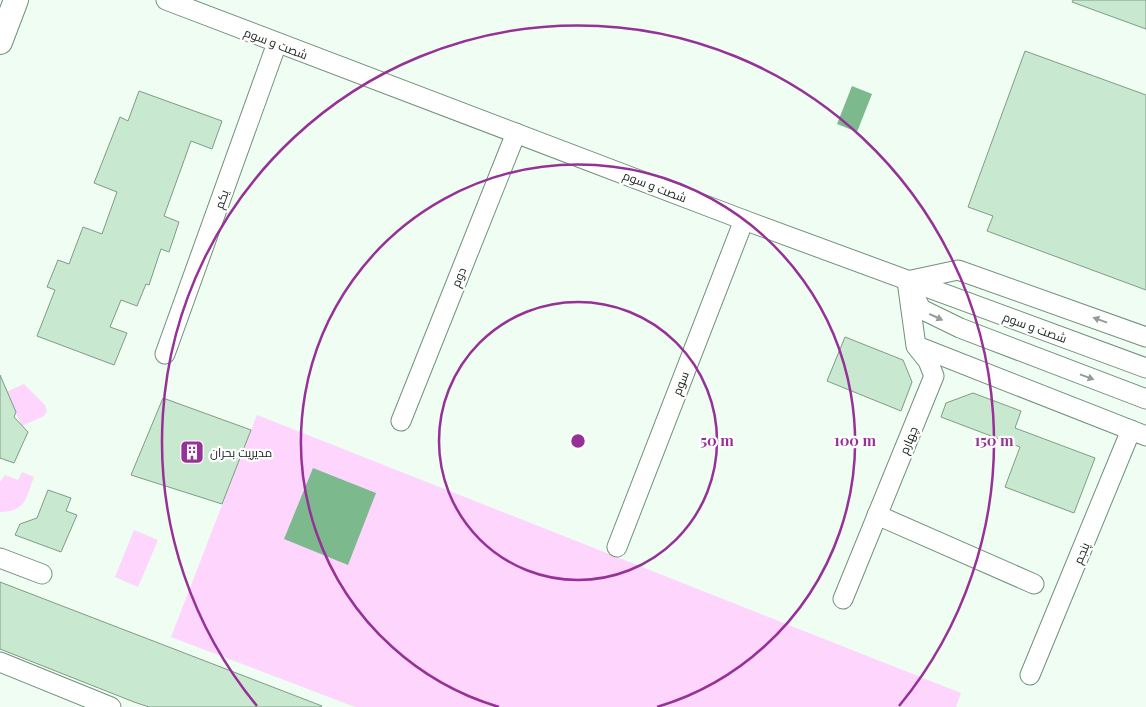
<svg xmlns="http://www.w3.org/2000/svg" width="1146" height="707" font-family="'Playfair Display',Cairo,serif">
<rect width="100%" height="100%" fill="#f0fdf3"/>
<g fill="#fed5fc">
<path d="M 24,384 L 45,405 L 47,411 L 44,416 L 22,426 L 6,392 Z"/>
<path d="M 257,415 L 961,693 L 956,707 L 355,707 L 171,637 Z"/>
<path d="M 22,472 L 34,477 C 25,499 27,511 0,512 L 0,482 L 5,475 L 18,480 Z"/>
<path d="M 134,530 L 158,540 L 138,587 L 115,577 Z"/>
</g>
<g fill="#7cba8d">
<path d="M 852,86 L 872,94 L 857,132 L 837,124 Z"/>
<path d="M 313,468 L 376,493 L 348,565 L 284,539 Z"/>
</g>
<g fill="#c8e8cf" stroke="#7e9c86">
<path d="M 1073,0 L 1146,0 L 1146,29 L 1072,2 Z"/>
<path d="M 1025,51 L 1146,95 L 1146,290 L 987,231 L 993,216 L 968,207 Z"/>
<path d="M 139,91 L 222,121 L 212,149 L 191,141 L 164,216 L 179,222 L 169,252 L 161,249 L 149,285 L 146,284 L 137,306 L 121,300 L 110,327 L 127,333 L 114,365 L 37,336 L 55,290 L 47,287 L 58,260 L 69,264 L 83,227 L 102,234 L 117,192 L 94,183 L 120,117 L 128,121 Z"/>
<path d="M 845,337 L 903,360 L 912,382 L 901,411 L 827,381 Z"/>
<path d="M 0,375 L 16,412 L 14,417 L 28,432 L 14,463 L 0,458 Z"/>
<path d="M 973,393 L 1021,411 L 1015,428 L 1095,458 L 1074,513 L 1005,487 L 1020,447 L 941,417 L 946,403 Z"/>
<path d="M 163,398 L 251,430 L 222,504 L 131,475 Z"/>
<path d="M 48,490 L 71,498 L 66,511 L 77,515 L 61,552 L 15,535 L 20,524 L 37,518 Z"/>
<path d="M 0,582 L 322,706 L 321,707 L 149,707 L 134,702 L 0,649 Z"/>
</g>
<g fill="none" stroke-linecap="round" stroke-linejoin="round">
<g stroke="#72907a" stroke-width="21">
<g id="minor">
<path d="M 166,0 L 744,220 L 1146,368"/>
<path d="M 907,281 L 958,270 L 1146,337"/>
<path d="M 912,291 L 921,309 L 960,328 L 1146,399"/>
<path d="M 917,346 L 1146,436"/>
<path d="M 165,354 L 277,43"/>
<path d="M 401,421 L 516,133"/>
<path d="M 877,515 L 1034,584"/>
<path d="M 617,547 L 744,220"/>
<path d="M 0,558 L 42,574"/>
<path d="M 843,599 L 934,376 L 928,361 L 916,346 L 907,281"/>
<path d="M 0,662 L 111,707"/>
<path d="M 1030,675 L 1131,430"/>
</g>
</g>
<g stroke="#72907a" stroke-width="26">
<path id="major" d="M 0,42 L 16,0"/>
</g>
<use href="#minor" stroke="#fff" stroke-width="19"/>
<use href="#major" stroke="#fff" stroke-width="24"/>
</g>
<defs><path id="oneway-solid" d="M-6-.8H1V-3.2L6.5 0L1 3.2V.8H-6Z" transform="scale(1.25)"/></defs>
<g fill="#959b97">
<use href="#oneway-solid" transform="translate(936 317) rotate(25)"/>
<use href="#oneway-solid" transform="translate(1100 320) rotate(-160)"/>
<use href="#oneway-solid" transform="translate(1087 377) rotate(20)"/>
</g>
<g fill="none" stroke="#963197" stroke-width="2.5">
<circle cx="578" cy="441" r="139"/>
<path d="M499 707A277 277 0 1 1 657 707"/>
<path d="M257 706A416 416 0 1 1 899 706"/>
</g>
<defs>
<g id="building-square" transform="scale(1.25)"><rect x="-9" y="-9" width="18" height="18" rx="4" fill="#963197" stroke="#fff"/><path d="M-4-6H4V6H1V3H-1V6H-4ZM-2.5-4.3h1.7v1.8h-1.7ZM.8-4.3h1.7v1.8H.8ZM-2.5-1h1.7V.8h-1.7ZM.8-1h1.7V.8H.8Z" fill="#fff"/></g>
</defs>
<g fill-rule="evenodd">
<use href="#building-square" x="192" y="452"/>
</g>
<g text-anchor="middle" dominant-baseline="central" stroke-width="4.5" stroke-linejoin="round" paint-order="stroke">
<g font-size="12" fill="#142017" stroke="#fff">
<text transform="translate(276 43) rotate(21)">شصت و سوم</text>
<text transform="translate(655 186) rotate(21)">شصت و سوم</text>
<text transform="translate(221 199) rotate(-70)">یکم</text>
<text transform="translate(458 277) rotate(-68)">دوم</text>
<text transform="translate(1035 327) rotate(20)">شصت و سوم</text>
<text transform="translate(680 383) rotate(-69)">سوم</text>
<text transform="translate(908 440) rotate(-68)">چهارم</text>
<text transform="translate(1081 553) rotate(-67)">پنجم</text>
</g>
<g font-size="12" fill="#142017" stroke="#fff" text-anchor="start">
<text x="210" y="452">مدیریت بحران</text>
</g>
</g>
<circle cx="578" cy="441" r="8" fill="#963197" stroke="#fff" stroke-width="2.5"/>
<g font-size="15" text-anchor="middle" font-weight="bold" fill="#963197" stroke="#fff" stroke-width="4.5" stroke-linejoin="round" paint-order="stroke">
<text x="717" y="446">50 m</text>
<text x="855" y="446">100 m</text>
<text x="994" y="446">150 m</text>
</g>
</svg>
